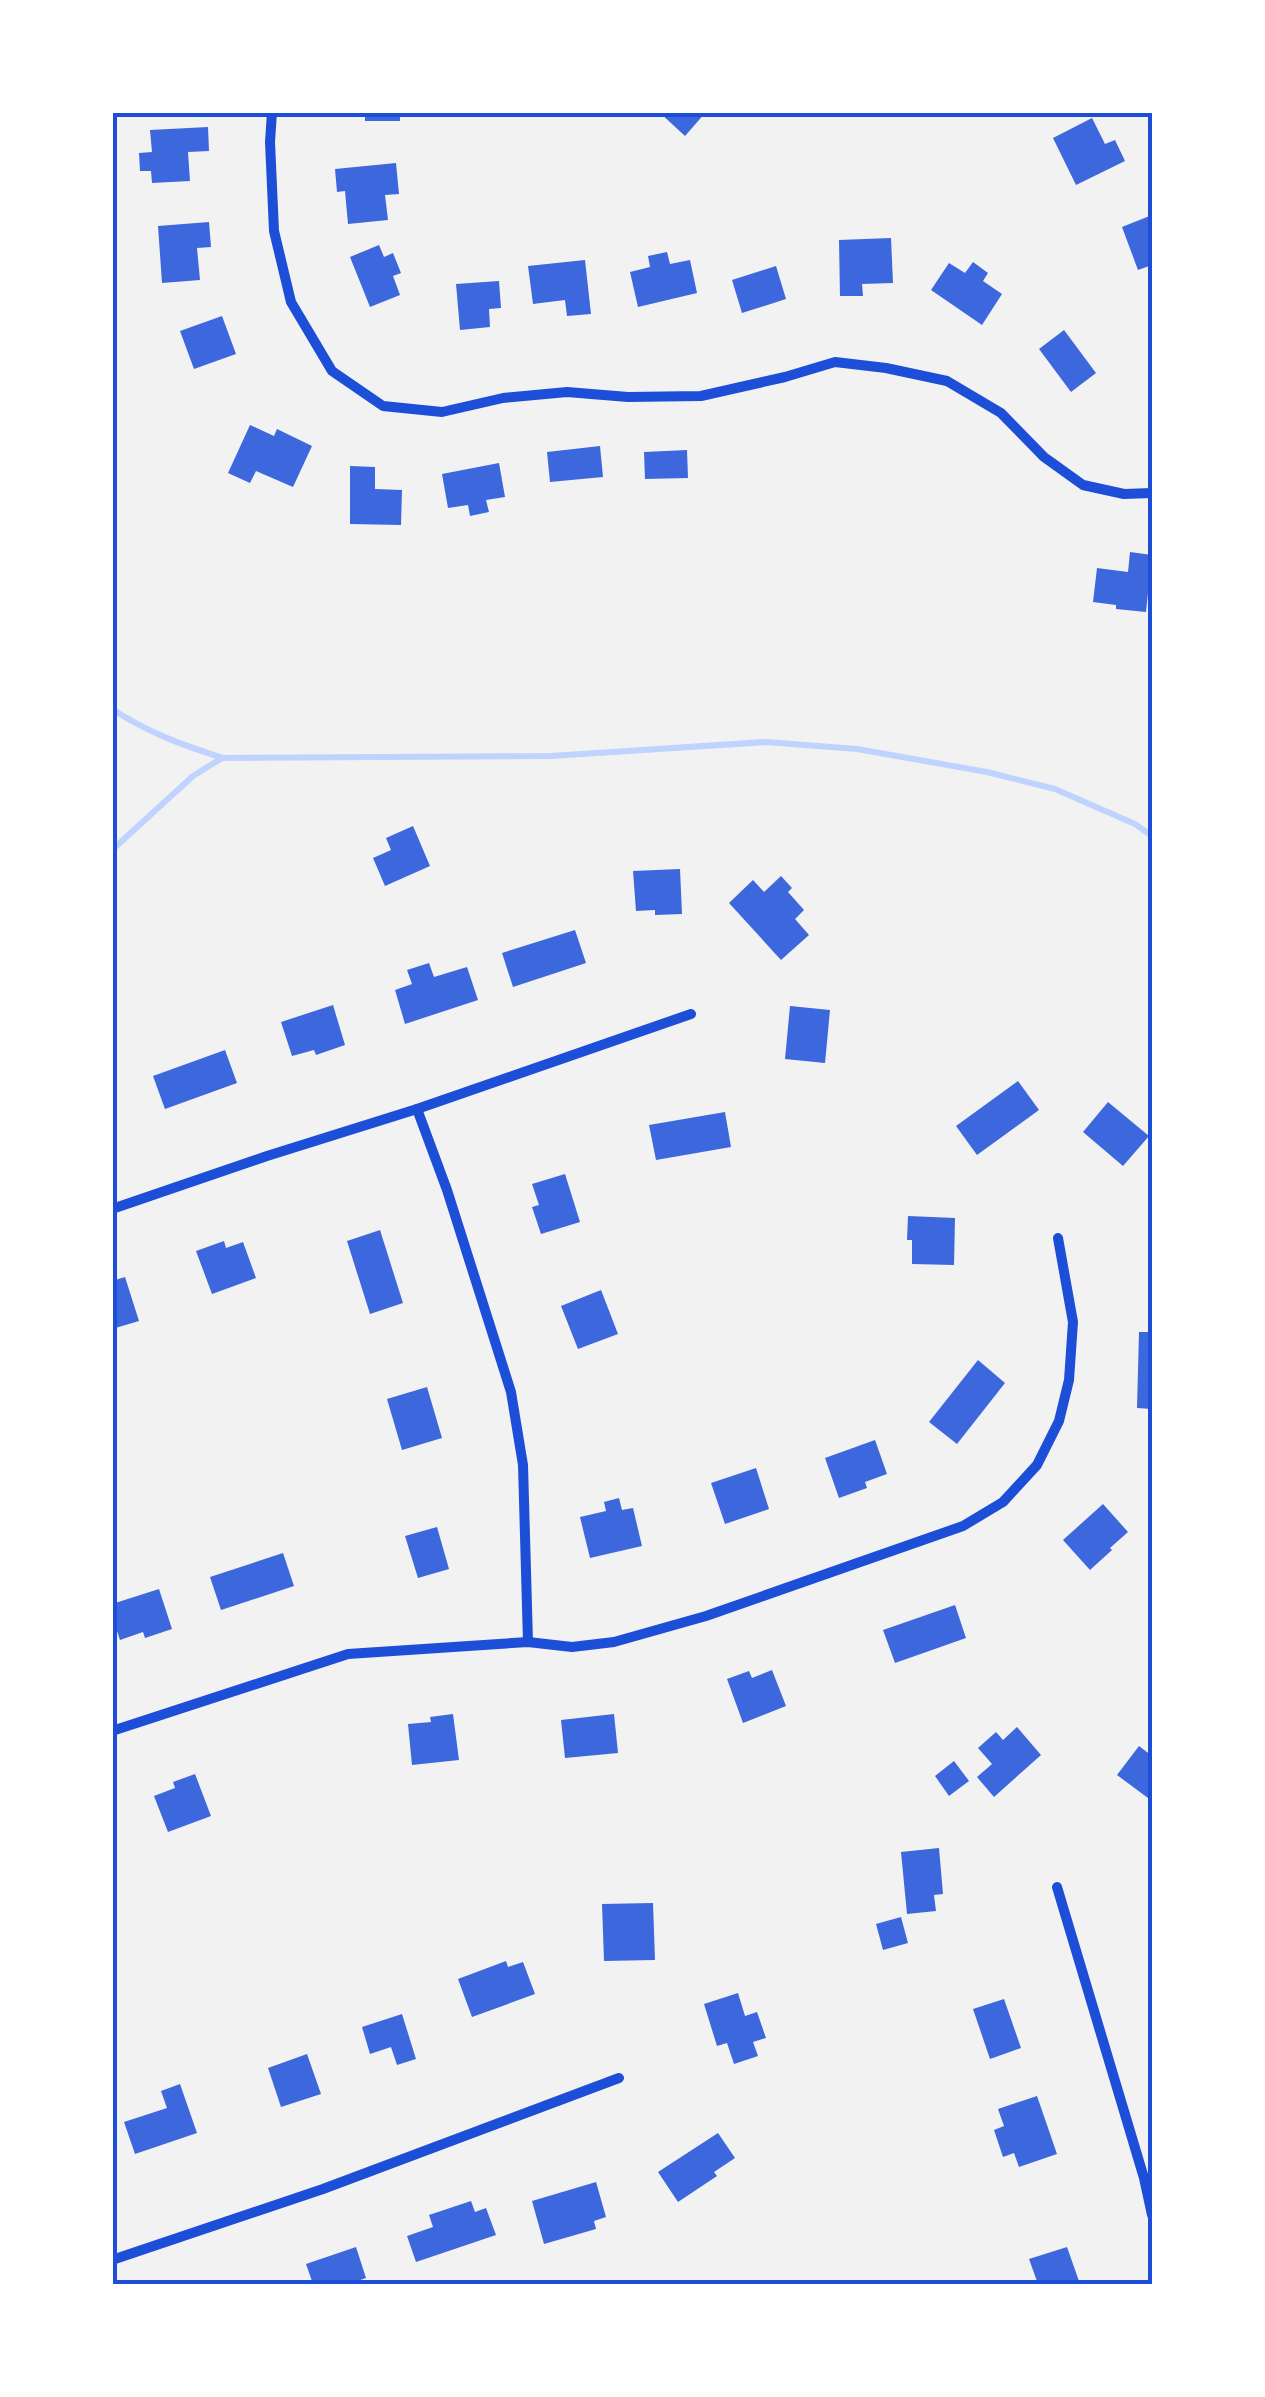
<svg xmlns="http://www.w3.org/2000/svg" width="1265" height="2397" font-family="'Fira Sans',sans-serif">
<rect width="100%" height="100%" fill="#f2f2f2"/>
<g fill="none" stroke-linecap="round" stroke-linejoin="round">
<g stroke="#bfd3fe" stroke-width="6">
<path d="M 112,709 C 149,733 182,745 223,758 L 551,756 L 766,742 L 857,749 L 987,772 L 1055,789 L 1135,824 L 1152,836"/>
<path d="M 112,850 L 193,776 L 222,758"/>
</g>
</g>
<g fill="#3d67dc">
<rect x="365" y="112" width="35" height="9"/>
<path d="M 659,112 L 706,112 L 685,136 Z"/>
<path d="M 1092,118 L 1105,144 L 1115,140 L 1125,161 L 1076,185 L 1053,138 Z"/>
<path d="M 208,127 L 209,151 L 188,152 L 190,181 L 152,183 L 151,171 L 140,171 L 139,153 L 152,152 L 150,130 Z"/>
<path d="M 396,163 L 399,194 L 385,195 L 388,220 L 348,224 L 345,191 L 337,192 L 335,169 Z"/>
<path d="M 1152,215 L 1152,265 L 1138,270 L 1122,227 Z"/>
<path d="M 209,222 L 211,247 L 197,248 L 200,280 L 162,283 L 158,226 Z"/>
<path d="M 891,238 L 893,283 L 862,284 L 863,296 L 840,296 L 839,240 Z"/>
<path d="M 379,245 L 384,257 L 393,253 L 401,273 L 393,276 L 400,295 L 370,307 L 350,257 Z"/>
<path d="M 667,252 L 670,264 L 690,260 L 697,293 L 638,307 L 630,272 L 650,267 L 648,256 Z"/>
<path d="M 585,260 L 591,314 L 567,316 L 565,300 L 533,304 L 528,266 Z"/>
<path d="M 973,262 L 988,273 L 983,281 L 1002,294 L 982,325 L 931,290 L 949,263 L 965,273 Z"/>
<path d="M 776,266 L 786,299 L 742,313 L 732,280 Z"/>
<path d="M 499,281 L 501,308 L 489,309 L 490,327 L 460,330 L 456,284 Z"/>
<path d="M 222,316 L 236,354 L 194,369 L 180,331 Z"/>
<path d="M 1064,330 L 1096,373 L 1071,392 L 1039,349 Z"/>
<path d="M 250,425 L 274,436 L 277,429 L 312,446 L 293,487 L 256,471 L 250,483 L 228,473 Z"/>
<path d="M 600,446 L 603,477 L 550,482 L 547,452 Z"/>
<path d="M 687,450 L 688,478 L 645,479 L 644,452 Z"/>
<path d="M 499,463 L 505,497 L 486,500 L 489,512 L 470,516 L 468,505 L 448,508 L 442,474 Z"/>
<path d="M 350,466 L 375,467 L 375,489 L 402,490 L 401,525 L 350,524 Z"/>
<path d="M 1130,552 L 1152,555 L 1146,612 L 1116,609 L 1116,605 L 1093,602 L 1097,568 L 1128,572 Z"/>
<path d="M 413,826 L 430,866 L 385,886 L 373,858 L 391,850 L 386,838 Z"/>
<path d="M 680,869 L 682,914 L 655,915 L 655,910 L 636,911 L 633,871 Z"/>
<path d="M 781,876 L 792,888 L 788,892 L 804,910 L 795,919 L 809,935 L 781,960 L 729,903 L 753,880 L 764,892 Z"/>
<path d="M 575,930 L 586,963 L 513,987 L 502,953 Z"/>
<path d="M 429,963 L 434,977 L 467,967 L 478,1000 L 405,1024 L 395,990 L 412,984 L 407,970 Z"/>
<path d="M 333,1005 L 345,1045 L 316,1055 L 314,1050 L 292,1056 L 281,1022 Z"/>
<path d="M 790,1006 L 830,1010 L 825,1063 L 785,1059 Z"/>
<path d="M 225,1050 L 237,1083 L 165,1109 L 153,1076 Z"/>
<path d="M 1018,1081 L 1039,1110 L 977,1155 L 956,1126 Z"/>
<path d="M 1108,1102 L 1149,1136 L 1123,1166 L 1083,1132 Z"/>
<path d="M 725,1112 L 731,1147 L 656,1160 L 649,1125 Z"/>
<path d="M 565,1174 L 580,1222 L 541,1234 L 532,1207 L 539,1205 L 532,1184 Z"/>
<path d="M 908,1216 L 955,1218 L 954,1265 L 912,1264 L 912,1240 L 907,1240 Z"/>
<path d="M 380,1230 L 403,1303 L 370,1314 L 347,1241 Z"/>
<path d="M 224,1241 L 226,1248 L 243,1242 L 256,1278 L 212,1294 L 196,1251 Z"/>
<path d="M 125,1277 L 139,1321 L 112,1329 L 112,1281 Z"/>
<path d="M 601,1290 L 618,1334 L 578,1349 L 561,1306 Z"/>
<path d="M 1139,1332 L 1152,1332 L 1152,1409 L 1137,1408 Z"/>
<path d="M 978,1360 L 1005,1383 L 957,1444 L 929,1422 Z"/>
<path d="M 427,1387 L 442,1438 L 402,1450 L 387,1399 Z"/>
<path d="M 875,1440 L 887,1474 L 865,1482 L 867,1488 L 839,1498 L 825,1458 Z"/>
<path d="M 756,1468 L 769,1509 L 725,1524 L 711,1483 Z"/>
<path d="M 619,1498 L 622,1510 L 633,1508 L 642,1546 L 590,1558 L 580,1517 L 606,1511 L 604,1502 Z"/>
<path d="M 1103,1504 L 1128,1532 L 1110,1548 L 1112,1550 L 1090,1570 L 1063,1540 Z"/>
<path d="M 437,1527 L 449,1569 L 418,1578 L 405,1536 Z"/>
<path d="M 283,1553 L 294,1586 L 221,1610 L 210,1577 Z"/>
<path d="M 159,1589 L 172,1629 L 145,1638 L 143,1632 L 120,1640 L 112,1616 L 112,1604 Z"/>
<path d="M 955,1605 L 966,1638 L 895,1663 L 883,1630 Z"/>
<path d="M 772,1670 L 786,1706 L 743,1723 L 727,1679 L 749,1671 L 752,1678 Z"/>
<path d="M 453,1714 L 459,1760 L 412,1765 L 408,1724 L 431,1722 L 430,1717 Z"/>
<path d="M 614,1714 L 618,1753 L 565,1758 L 561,1720 Z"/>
<path d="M 1017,1727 L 1041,1755 L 994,1797 L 977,1777 L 992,1764 L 978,1748 L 996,1732 L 1003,1740 Z"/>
<path d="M 1139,1746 L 1152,1756 L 1152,1801 L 1117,1775 Z"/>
<path d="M 954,1761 L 969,1781 L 949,1796 L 935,1776 Z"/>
<path d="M 195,1774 L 211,1816 L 168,1832 L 154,1796 L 175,1788 L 173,1782 Z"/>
<path d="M 939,1848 L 943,1894 L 934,1895 L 936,1911 L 907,1914 L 901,1852 Z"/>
<path d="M 653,1903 L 655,1960 L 604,1961 L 602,1904 Z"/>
<path d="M 901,1917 L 908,1943 L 883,1950 L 876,1924 Z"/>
<path d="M 506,1961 L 508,1967 L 523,1962 L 535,1994 L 472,2017 L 458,1979 Z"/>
<path d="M 738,1993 L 745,2016 L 757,2012 L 766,2038 L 753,2042 L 758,2056 L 734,2064 L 727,2043 L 717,2046 L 704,2004 Z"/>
<path d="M 1004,1999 L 1021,2048 L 990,2059 L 973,2009 Z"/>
<path d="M 402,2014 L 416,2059 L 397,2065 L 391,2047 L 370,2054 L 362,2027 Z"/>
<path d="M 307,2054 L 321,2094 L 281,2107 L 268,2068 Z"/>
<path d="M 180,2084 L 197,2133 L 135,2154 L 124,2122 L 167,2108 L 161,2091 Z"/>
<path d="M 1037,2096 L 1057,2154 L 1019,2167 L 1014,2153 L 1003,2157 L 994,2130 L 1004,2126 L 998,2109 Z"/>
<path d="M 718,2133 L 735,2158 L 714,2172 L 717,2176 L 678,2202 L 658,2172 Z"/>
<path d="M 596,2182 L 606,2217 L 594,2221 L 596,2229 L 544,2244 L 532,2201 Z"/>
<path d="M 471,2201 L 475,2212 L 486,2208 L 496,2235 L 416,2262 L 407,2236 L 433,2227 L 429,2215 Z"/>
<path d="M 356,2247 L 366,2278 L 349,2284 L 313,2284 L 306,2264 Z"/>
<path d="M 1067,2247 L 1080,2284 L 1038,2284 L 1029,2259 Z"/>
</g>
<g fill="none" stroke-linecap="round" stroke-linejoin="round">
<g stroke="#1d4ed8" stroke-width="10">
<path d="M 272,112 L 270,142 L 274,231 L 291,302 L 332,371 L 383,406 L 442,412 L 503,398 L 567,392 L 628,397 L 701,396 L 785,377 L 835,362 L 886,368 L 947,381 L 1001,413 L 1044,457 L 1083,485 L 1124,494 L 1152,493"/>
<path d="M 417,1109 L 447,1190 L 511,1392 L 523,1465 L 528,1642"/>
<path d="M 112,1209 L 267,1156 L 417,1109 L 691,1014"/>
<path d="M 112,1731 L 348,1654 L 528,1642 L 572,1647 L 614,1642 L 706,1616 L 963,1526 L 1003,1502 L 1037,1465 L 1059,1421 L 1069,1380 L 1073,1322 L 1058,1238"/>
<path d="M 1057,1887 L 1144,2178 L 1152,2215"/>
<path d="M 112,2260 L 323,2189 L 619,2078"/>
</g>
</g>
<rect width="1265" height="2397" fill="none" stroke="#ffffff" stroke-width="230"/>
<rect x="115" y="115" width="1035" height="2167" fill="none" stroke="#1d4ed8" stroke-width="4"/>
</svg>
